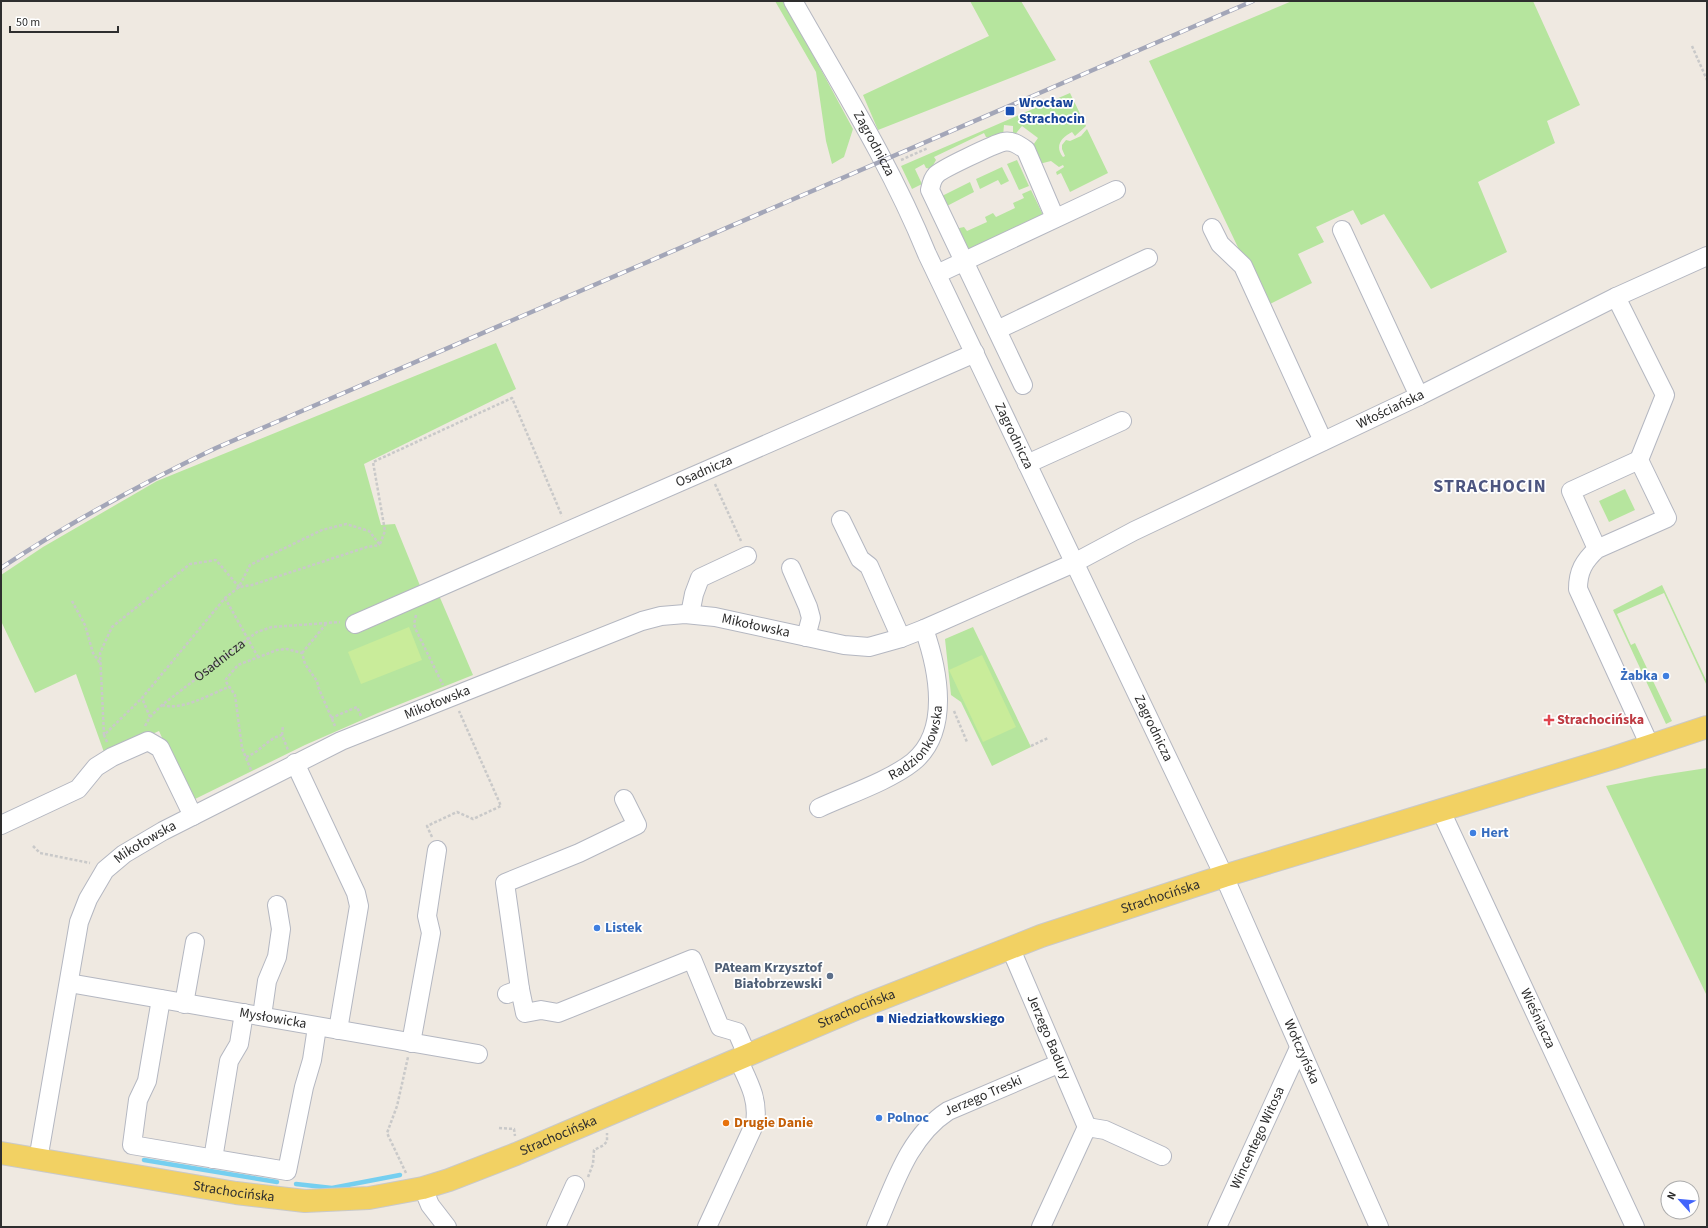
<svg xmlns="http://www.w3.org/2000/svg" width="1708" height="1228" font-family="'Source Sans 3',sans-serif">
<rect width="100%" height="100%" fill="#efe9e1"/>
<g fill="#b6e59e">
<path d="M 775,1 L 784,1 L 853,129 L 844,157 L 832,164 L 826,141 L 816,72 Z"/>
<path d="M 970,1 L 1021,1 L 1056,60 L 878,130 L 863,95 L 989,36 Z"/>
<path d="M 1292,1 L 1533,1 L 1580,105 L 1547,121 L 1555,143 L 1478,182 L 1507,252 L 1431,289 L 1384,214 L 1361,225 L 1353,210 L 1316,227 L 1324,242 L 1298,254 L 1312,283 L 1266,306 L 1149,61 Z"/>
<path d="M 1070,93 L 1086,126 L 1075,136 L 1072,132 C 1062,137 1054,146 1063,157 L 1065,156 L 1062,149 L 1062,145 L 1066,140 L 1070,141 L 1081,136 L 1087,129 L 1108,173 L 1070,192 L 1061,173 L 1057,175 L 1056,172 L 1064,167 L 1063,165 L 1059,167 L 1051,161 L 1039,164 L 1031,148 L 1038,138 L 1022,126 L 1013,137 L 1013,126 L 1004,125 L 1003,136 L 995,139 L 986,137 L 984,133 L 934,157 L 936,160 L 931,169 L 926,168 L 924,164 L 915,169 L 922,184 L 912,189 L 901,166 Z"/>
<path d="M 1017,160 L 1029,186 L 1019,190 L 1007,164 Z"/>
<path d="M 1002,167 L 1009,181 L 1001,185 L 998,180 L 980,189 L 976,179 Z"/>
<path d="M 970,182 L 974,192 L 945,207 L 940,197 Z"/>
<path d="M 1031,190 L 1043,215 L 973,249 L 967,248 L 955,229 L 964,227 L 967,231 L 987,222 L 985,217 L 993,213 L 996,217 L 1015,208 L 1013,203 L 1024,198 L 1022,194 Z"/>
<path d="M 496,343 L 516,389 L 364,464 L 381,525 L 395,524 L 425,598 L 438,593 L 473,675 L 378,713 L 305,745 L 193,800 L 188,795 L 159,731 L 105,755 L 76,674 L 35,693 L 1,621 L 1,575 L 43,547 L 157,481 Z"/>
<path d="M 1625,489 L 1635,510 L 1609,522 L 1599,501 Z"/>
<path d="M 1662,585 L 1707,682 L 1707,686 L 1664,593 L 1617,614 L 1631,645 L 1635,643 L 1672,721 L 1666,724 L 1613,610 Z"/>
<path d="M 973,627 L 1031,747 L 992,766 L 961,702 L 951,695 L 945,639 Z"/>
<path d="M 1707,768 L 1707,996 L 1606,786 L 1655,776 Z"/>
</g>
<g fill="#c9ec9a">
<path d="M 409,627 L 422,660 L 361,684 L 348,652 Z"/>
<path d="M 982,655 L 1016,727 L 983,742 L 949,670 Z"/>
</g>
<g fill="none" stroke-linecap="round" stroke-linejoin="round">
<g stroke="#75cff0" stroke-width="4.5">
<path d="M 144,1160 L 277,1182"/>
<path d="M 296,1184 L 332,1188 L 400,1175"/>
</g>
<g stroke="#b4b7c1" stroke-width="20">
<g id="minor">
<path id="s2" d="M 793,1 C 840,84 891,165 927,254 L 1224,876 L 1379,1227"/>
<path d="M 1212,228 L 1220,244 L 1243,266 L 1323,441"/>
<path d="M 1342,230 L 1419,396"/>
<path d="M 937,274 L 1116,190"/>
<path d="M 1616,297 L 1665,395 L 1639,460"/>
<path d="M 997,330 L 1148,258"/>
<path d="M 1023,385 L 930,190 C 931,185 932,179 936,175 C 941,169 995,144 1003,142 C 1012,140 1019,145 1026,150 L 1055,218"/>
<path d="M 1027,464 L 1122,421"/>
<path d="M 841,520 L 860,559 L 869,566 L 901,638"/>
<path d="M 1597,549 L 1667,518 L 1639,460 L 1571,491 L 1597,549 C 1584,561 1578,571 1578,589 L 1650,746"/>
<path d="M 791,568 L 808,607 L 811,618 L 806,637"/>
<path d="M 690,614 L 694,594 L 700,578 L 747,556"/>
<path id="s3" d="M 355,624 L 975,353"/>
<path d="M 295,763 L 356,893 L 359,906 L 338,1030"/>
<path id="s4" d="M 819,808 C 847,795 889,781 913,762 C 951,731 938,669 924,629"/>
<path id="s5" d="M 1441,811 L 1635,1227"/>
<path d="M 1,825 L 78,789 L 96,767 L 112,757 L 148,741 L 160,748 L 193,816"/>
<path id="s6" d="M 1010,947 L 1087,1127"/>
<path id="s7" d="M 69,983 L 478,1054"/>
<path d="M 520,989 L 505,883 L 579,853 L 637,825 L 624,799"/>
<path d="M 507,994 L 520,989 L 525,1013 L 541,1010 L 558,1013 L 692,959 L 720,1027 L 737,1032 L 747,1055"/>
<path d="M 161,999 L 147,1081 L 138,1100 L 132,1145 L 287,1171 L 304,1087 L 312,1060 L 317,1027"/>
<path d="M 184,1004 L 195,942"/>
<path d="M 262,1016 L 267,981 L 277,957 L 281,929 L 277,905"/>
<path d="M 411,1043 L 431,933 L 427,916 L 437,850"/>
<path d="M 213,1159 L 229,1061 L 239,1044 L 244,1013"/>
<path id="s8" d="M 38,1160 L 79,922 L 88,899 L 105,870 L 124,854 L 163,831 L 341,741 L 642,621 L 661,616 L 685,614 L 715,617 L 844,645 L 869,647 L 901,638 L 924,629 L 1074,563 L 1134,531 L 1419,396 L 1616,297 L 1707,256"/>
<path d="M 423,1188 L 430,1205 L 447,1227"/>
<path d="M 556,1227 L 575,1185"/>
<path d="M 707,1227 L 755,1123 C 759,1099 748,1081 738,1059"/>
<path id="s9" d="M 876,1227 C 894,1186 908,1137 948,1111 L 1058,1064"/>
<path d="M 1041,1227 L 1087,1127 L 1105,1130 L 1162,1156"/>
<path id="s10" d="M 1217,1227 L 1299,1048"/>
</g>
</g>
<g stroke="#c9c9c9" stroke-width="24">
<g id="major">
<path id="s11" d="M 1,1153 L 236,1193 L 305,1201 L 369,1198 L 423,1188 L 449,1180 L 516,1154 L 858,1008 L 1041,936 L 1224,876 L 1613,758 L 1707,727"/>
</g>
</g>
<g stroke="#c9c9c9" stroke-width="2.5" stroke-dasharray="3 2" stroke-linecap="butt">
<path d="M 1692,46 L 1707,80"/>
<path d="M 901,160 L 928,148"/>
<path d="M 715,484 L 741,541"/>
<path d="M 380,544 L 385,531 L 373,462 L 512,398 L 562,516"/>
<path d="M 225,598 L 258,657"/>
<path d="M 72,601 L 85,625 L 93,653 L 100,663"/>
<path d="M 416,615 L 414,624 L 416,630 L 443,685"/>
<path d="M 302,653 L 326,624"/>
<path d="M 162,705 C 183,711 210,694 229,687"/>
<path d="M 954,711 L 967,742"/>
<path d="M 150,717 L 142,698 L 225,598 L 239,587 L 252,585 L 367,547 L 380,545"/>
<path d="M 331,718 L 357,707 L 361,716"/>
<path id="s1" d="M 145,726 L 150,717 L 162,705 L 257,632 L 272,627 L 340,622"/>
<path d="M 104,735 L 100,653 L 112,627 L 190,564 L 216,560 L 239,587 L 250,565 L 322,530 L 346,524 L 369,531 L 380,545"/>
<path d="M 282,735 L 283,726"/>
<path d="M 107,742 L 104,735 L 142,698"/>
<path d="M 1031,746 L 1048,738"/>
<path d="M 246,757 C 260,752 267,739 282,735 L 288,750"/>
<path d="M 251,770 L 242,748 L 235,695 L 226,682 L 226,679 L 238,665 L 277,650 L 287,649 L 302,653 L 305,664 L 317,681 L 319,689 L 335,726"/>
<path d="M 432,837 L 427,826 L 457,812 L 473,819 L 501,806 L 459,711"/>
<path d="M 33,846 L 40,853 L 90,863"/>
<path d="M 499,1128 L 514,1129 L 515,1136"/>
<path d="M 406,1173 L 387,1133 L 397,1106 L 408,1057"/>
<path d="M 588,1177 L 593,1164 L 594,1150 L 604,1145 L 607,1141 L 607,1133"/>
</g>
<use href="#minor" stroke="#fff" stroke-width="18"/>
<use href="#major" stroke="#f2d163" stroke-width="22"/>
<g stroke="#a3a6b8" stroke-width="4.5">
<path id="rail" d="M 1,568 C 70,522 141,484 216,448 L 1253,1"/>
</g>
<use href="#rail" stroke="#fff" stroke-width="3" stroke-dasharray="9" stroke-linecap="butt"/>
</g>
<g fill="#1a4fb4" stroke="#fff" stroke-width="1.5">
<rect x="1005" y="106" width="10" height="10" rx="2"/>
<rect x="876" y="1015" width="8" height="8" rx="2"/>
</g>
<g fill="#3f7fe0" stroke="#fff" stroke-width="1.5">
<circle cx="1666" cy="676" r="4"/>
<circle cx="1473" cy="833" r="4"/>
<circle cx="597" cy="928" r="4"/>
<circle cx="879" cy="1118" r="4"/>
</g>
<path fill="#e0444e" stroke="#fff" stroke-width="1.5" d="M1547 714h4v4h4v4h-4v4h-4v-4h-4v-4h4z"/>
<circle fill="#5c6f8a" stroke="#fff" stroke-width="1.5" cx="830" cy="976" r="4"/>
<circle fill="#e8710a" stroke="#fff" stroke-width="1.5" cx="726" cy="1123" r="4"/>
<g text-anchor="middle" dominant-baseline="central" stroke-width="3.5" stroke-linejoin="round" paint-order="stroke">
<g font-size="14" font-weight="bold" fill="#164399" stroke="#fff" text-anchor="start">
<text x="1019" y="103">Wrocław<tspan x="1019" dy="16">Strachocin</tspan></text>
<text x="888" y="1019">Niedziałkowskiego</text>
</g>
<g font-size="14" fill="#2e2e2e" stroke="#fff">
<text stroke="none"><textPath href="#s2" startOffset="164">Zagrodnicza</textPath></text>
<text stroke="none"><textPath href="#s8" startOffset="1698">Włościańska</textPath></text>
<text stroke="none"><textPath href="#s2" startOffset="488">Zagrodnicza</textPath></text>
<text stroke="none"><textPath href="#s3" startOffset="381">Osadnicza</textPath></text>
<text stroke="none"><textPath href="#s8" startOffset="1009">Mikołowska</textPath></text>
<text stroke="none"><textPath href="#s1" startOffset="100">Osadnicza</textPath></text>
<text stroke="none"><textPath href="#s8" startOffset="673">Mikołowska</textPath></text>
<text stroke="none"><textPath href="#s2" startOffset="812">Zagrodnicza</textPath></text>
<text stroke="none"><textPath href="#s4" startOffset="123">Radzionkowska</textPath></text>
<text stroke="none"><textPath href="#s8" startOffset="349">Mikołowska</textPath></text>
<text stroke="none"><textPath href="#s11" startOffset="1220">Strachocińska</textPath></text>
<text stroke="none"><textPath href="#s11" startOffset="896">Strachocińska</textPath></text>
<text stroke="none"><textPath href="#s7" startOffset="207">Mysłowicka</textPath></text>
<text stroke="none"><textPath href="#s5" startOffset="229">Wieśniacza</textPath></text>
<text stroke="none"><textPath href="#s6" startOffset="98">Jerzego Badury</textPath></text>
<text stroke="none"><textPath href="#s2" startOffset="1168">Wołczyńska</textPath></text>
<text stroke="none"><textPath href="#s9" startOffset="177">Jerzego Treski</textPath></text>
<text stroke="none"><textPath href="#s11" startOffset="572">Strachocińska</textPath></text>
<text stroke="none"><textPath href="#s10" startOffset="98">Wincentego Witosa</textPath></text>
<text stroke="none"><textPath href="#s11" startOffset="236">Strachocińska</textPath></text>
</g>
<g font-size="14" font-weight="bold" fill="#366cbe" stroke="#fff" text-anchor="start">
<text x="1658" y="676" text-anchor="end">Żabka</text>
<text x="1481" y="833">Hert</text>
<text x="605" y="928">Listek</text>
<text x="887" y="1118">Polnoc</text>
</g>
<g font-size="14" font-weight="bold" fill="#be3a42" stroke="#fff" text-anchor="start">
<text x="1557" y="720">Strachocińska</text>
</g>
<g font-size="14" font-weight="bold" fill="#4e5e75" stroke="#fff" text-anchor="end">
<text x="822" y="968">PAteam Krzysztof<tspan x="822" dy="16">Białobrzewski</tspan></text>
</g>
<g font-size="14" font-weight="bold" fill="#c56008" stroke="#fff" text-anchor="start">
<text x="734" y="1123">Drugie Danie</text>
</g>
<g font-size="18" font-weight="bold" letter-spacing="1" fill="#4d5680" stroke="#fff">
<text x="1490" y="486">STRACHOCIN</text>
</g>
</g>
<rect width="1708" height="1228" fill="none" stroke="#2e2e2e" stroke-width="4"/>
<g transform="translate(1680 1200) rotate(297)"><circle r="19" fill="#ffffff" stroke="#ababab"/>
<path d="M0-3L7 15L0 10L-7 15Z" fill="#4264fb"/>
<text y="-6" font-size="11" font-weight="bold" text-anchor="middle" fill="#2e2e2e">N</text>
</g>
<path d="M10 26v6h108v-6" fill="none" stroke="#2e2e2e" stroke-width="2"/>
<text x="16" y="26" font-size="12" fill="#2e2e2e" stroke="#ffffff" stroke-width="3" paint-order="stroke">50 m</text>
</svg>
